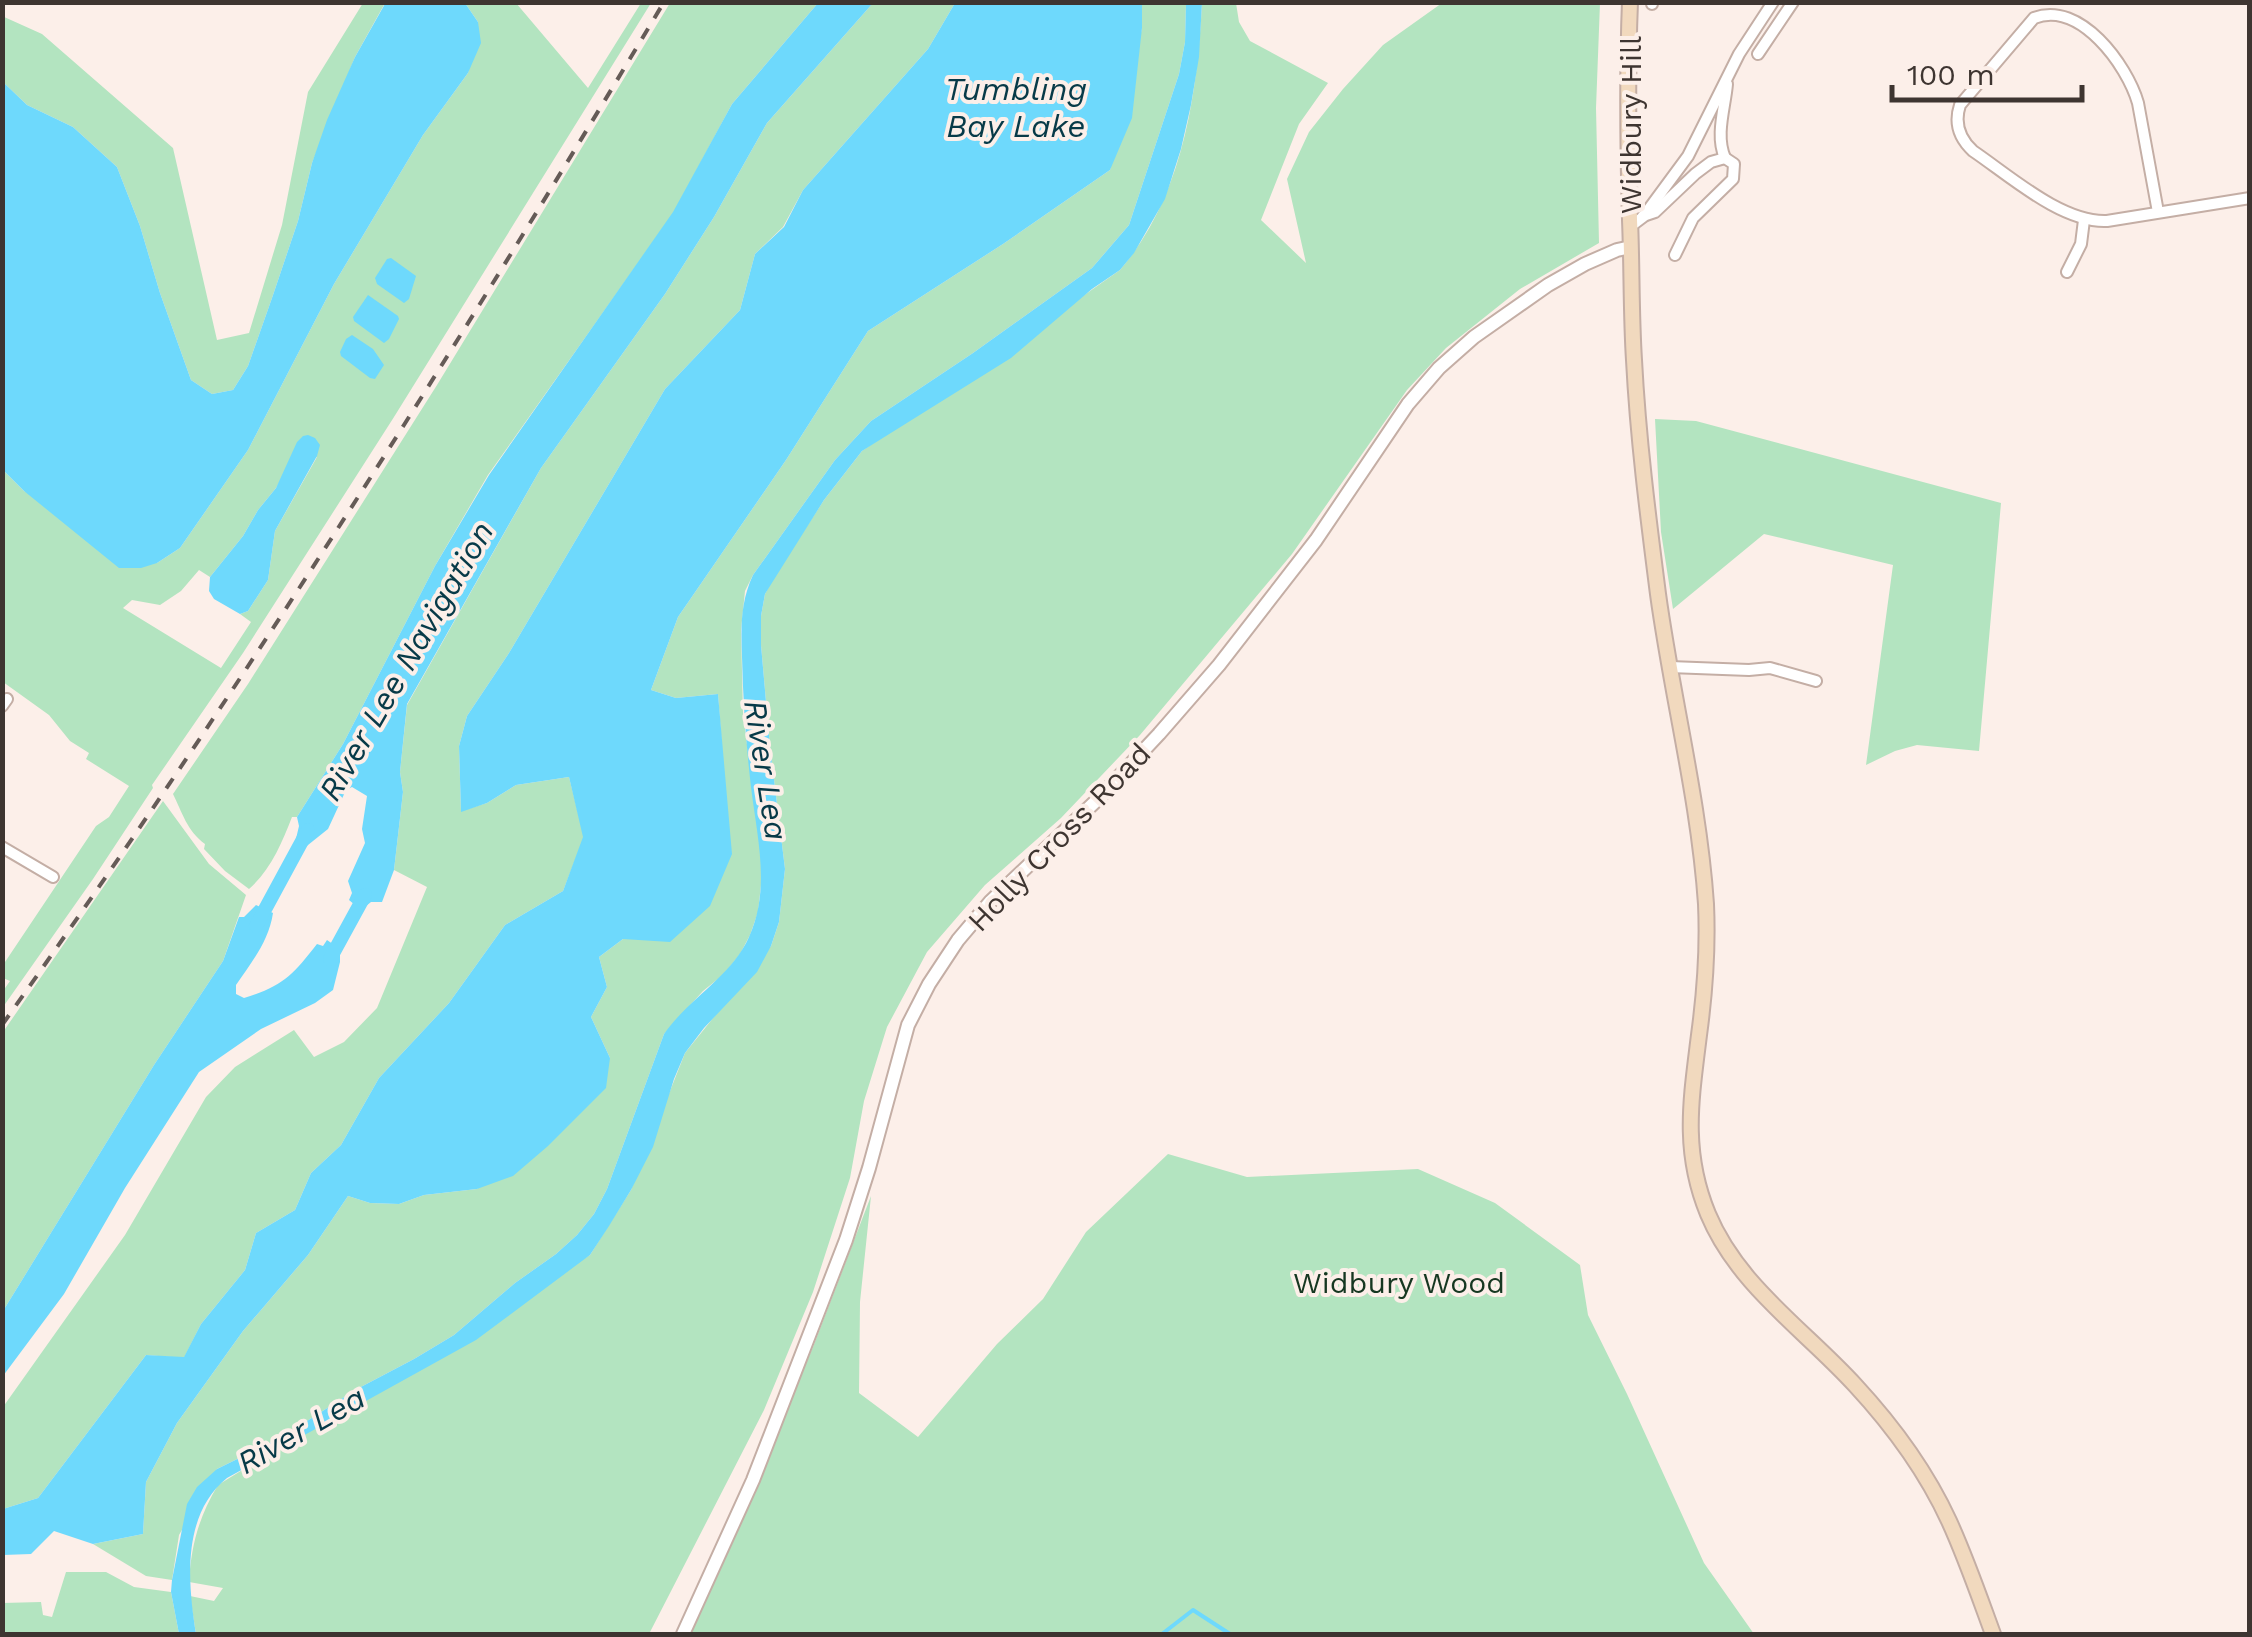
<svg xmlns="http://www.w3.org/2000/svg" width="2252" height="1637" font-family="'Work Sans',sans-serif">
<rect width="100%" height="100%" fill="#fcefe9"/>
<g fill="#b3e4c0" fill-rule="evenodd">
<path d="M 363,3 L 385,3 L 355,57 L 312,163 L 298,221 L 272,298 L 248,366 L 233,390 L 212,394 L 191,380 L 160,293 L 140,226 L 117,167 L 73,127 L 27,105 L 3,82 L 2,16 L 42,34 L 173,148 L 217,340 L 249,333 L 282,225 L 308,92 Z"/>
<path d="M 465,3 L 516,3 L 588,88 L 641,3 L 651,3 L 394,417 L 243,653 L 152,785 L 153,788 L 93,879 L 3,1007 L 3,991 L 10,981 L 3,978 L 3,965 L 96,826 L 109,817 L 129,786 L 86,759 L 89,753 L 70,741 L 49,715 L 3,682 L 3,470 L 24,491 L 157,563 L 180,548 L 248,450 L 334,284 L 423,135 L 468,73 L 478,22 ZM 317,457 L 275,531 L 268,580 L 248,611 L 240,614 L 251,622 L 221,668 L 123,608 L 132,600 L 160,605 L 181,591 L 199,570 L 210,577 L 243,536 L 258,510 L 276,488 L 285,472 Z"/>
<path d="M 670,3 L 818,3 L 732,104 L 674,212 L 488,475 L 435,566 L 343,744 L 297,817 L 292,817 C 282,843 270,871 249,889 L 225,871 L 204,849 L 205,844 C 187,831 182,812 173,794 L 248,684 L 437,385 Z"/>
<path d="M 873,3 L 955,3 L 928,49 L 803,190 L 783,227 L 755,254 L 740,310 L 665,389 L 509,653 L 467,716 L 459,746 L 461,811 L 487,803 L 516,785 L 569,777 L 584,837 L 563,891 L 505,925 L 449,1003 L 379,1078 L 341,1145 L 311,1173 L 295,1210 L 256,1233 L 245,1270 L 201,1324 L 184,1358 L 146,1355 L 38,1498 L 3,1509 L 3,1407 L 125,1235 L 206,1097 L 235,1067 L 294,1030 L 314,1057 L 344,1042 L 377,1008 L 427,887 L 394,870 L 403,792 L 400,772 L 407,705 L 541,468 L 665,294 L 714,217 L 767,123 Z"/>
<path d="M 1142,3 L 1186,3 L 1185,42 L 1179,74 L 1129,225 L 1092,268 L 973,353 L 871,421 L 835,460 L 753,575 L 745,591 L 741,630 L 743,713 L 761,855 L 761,885 L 758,912 L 750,935 L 740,954 L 724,974 L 703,991 L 664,1034 L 607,1189 L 594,1214 L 577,1235 L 556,1254 L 515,1283 L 454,1335 L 414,1359 L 357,1389 L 282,1437 L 217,1469 L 179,1535 L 172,1580 L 146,1576 L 93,1544 L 143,1534 L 146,1482 L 177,1423 L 243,1331 L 308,1255 L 348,1196 L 370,1203 L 399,1204 L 424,1195 L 477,1189 L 610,1058 L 591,1017 L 607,987 L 599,957 L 623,939 L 723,761 L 718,694 L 676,698 L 651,690 L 678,617 L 786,460 L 868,331 L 1003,244 L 1110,170 L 1142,28 Z"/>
<path d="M 1202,3 L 1236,3 L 1239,22 L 1250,41 L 1328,83 L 1299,124 L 1261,220 L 1306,263 L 1287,179 L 1309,132 L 1343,89 L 1383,45 L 1442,3 L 1600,3 L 1596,108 L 1599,243 L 1520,289 L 1446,348 L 1407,390 L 1292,554 L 1140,735 L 1061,818 L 985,885 L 927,952 L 887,1027 L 864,1101 L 850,1178 L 813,1292 L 764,1410 L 649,1634 L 196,1634 L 190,1596 L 214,1601 L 223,1588 L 189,1582 C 191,1546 199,1516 218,1485 L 590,1255 L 631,1190 L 685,1053 L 771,946 L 779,922 L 785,869 L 770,747 L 761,645 L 761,616 L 765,594 L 774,577 L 824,500 L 862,451 L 1120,270 C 1183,196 1197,96 1202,3 Z"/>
<path d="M 1655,419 L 1696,421 L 2001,503 L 1979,751 L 1917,745 L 1895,751 L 1866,765 L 1893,565 L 1764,534 L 1673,609 L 1661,532 Z"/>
<path d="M 163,801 L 209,864 L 246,895 L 223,961 L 154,1065 L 3,1311 L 3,1032 Z"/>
<path d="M 1168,1154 L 1247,1177 L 1418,1169 L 1495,1203 L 1580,1265 L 1588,1315 L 1627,1394 L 1704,1563 L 1754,1634 L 691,1634 L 813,1347 L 871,1196 L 860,1302 L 859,1393 L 918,1437 L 997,1344 L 1043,1299 L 1086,1232 Z"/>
<path d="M 66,1572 L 106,1572 L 134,1587 L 171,1592 L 179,1634 L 3,1634 L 2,1603 L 41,1602 L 43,1615 L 52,1617 Z"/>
</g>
<g fill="#6ed9fc">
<path d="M 386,2 L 465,3 L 478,22 L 481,43 L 468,73 L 423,135 L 334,284 L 248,450 L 180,548 L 157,563 L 141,568 L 119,568 L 24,491 L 3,470 L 3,82 L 27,105 L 73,127 L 117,167 L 140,226 L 160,293 L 191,380 L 212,394 L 233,390 L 248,366 L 272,298 L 298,221 L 312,163 L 327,120 L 355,57 Z"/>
<path d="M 818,3 L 873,3 L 767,123 L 714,217 L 665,294 L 541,468 L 407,704 L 400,772 L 403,792 L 394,870 L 382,902 L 371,902 L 361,910 L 349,900 L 352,893 L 348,881 L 365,843 L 362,829 L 367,796 L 352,787 L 346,790 L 328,829 L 303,849 L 295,843 L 299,826 L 297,817 L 343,744 L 435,566 L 489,475 L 673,212 L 732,104 Z"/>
<path d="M 955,3 L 1142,3 L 1142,28 L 1132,118 L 1110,170 L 1003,244 L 868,331 L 786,460 L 678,617 L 651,690 L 676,698 L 718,694 L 732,854 L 710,906 L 670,942 L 623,939 L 599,957 L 607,987 L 591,1017 L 610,1058 L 606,1088 L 548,1146 L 513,1176 L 477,1189 L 424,1195 L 399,1204 L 370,1203 L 348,1196 L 308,1255 L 243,1331 L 177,1423 L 146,1482 L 143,1534 L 93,1544 L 54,1531 L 31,1554 L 3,1555 L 3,1509 L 38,1498 L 146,1355 L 184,1357 L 201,1324 L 245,1270 L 256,1233 L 295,1210 L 311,1173 L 341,1145 L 379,1078 L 449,1003 L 505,925 L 563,891 L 583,837 L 569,777 L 516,785 L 487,803 L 461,812 L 459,746 L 467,716 L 509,653 L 665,389 L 740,310 L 755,254 L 784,227 L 803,190 L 928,49 Z"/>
<path d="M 1186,3 L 1202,3 L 1199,57 L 1191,105 L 1181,149 L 1165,199 L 1134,253 L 1120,270 L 1092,289 L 1011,358 L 862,451 L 824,500 L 765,594 L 761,616 L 761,645 L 770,747 L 785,869 L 779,922 L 771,946 L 757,972 L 704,1028 L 685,1053 L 674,1079 L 653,1147 L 631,1190 L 609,1226 L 590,1255 L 476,1340 L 227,1478 C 181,1515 188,1584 196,1634 L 179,1634 L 171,1592 L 172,1580 L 187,1504 L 197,1487 L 217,1469 L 282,1437 L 357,1389 L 414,1359 L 454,1335 L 515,1283 L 556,1254 L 577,1235 L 594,1214 L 607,1189 L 664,1034 C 690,997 731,977 749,937 C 771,889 757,837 751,787 C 746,744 743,701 742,657 C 741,628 740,603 753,575 L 835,460 L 871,421 L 973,353 L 1092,268 L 1129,225 L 1179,74 L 1185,42 Z"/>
<path d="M 391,258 L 416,276 L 409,299 L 404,303 L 377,284 L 375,278 L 387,259 Z"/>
<path d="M 368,295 L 398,316 L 399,319 L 389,339 L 384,343 L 354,321 L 353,317 Z"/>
<path d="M 352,335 L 373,349 L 384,365 L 375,379 L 370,378 L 341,356 L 340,352 L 346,339 Z"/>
<path d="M 308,435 L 315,438 L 320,445 L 317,456 L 275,531 L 268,580 L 248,611 L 240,614 L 214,599 L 209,591 L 210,577 L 243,536 L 258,510 L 276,488 L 297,442 L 303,436 Z"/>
<path d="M 256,905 L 273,913 C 269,941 251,963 236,985 L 236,994 L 244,998 C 283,986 292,976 317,944 L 323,946 L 327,940 L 340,949 L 340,962 L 333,990 L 315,1003 L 261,1029 L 199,1072 L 125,1188 L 64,1294 L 3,1376 L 3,1311 L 154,1065 L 223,961 L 239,917 L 244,917 Z"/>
</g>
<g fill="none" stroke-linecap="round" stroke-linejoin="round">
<path stroke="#6ed9fc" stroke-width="4" d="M 1162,1634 L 1193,1610 L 1230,1634"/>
<g stroke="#6ed9fc" stroke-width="14">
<path d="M 256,926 L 308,830"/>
<path d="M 330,959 L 365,895"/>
</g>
<g stroke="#c4aea5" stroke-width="14">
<g id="minor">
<path d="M 1652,4 L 1652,2"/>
<path d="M 1758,54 L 1793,2"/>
<path d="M 2158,212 L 2138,103 C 2127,65 2080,0 2034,18 L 1960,105 C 1954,123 1959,138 1973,151 C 2010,176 2062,223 2107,221 L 2250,198"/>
<path d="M 1643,216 L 1655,212 L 1695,174 L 1711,162 L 1725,158 C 1715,135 1725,108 1727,84"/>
<path d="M 1631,226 L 1643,217 L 1688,156 L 1739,54 L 1773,2"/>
<path d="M 1675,255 L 1693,218 L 1733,179 L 1734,164 L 1725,158"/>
<path d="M 2067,272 L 2081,244 L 2084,220"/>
<path d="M 1670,667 L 1749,670 L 1770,668 L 1816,681"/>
<path d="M 2,706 L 7,699"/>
<path d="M 2,847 L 53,877"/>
</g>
</g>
<g stroke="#c4aea5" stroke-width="16">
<path id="tertiary" d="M 683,1634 L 753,1480 L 846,1240 L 869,1168 L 908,1025 L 929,984 L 958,940 L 991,901 L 1097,800 L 1159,734 L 1219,665 L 1316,540 L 1408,404 L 1439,368 L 1474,337 L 1548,285 L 1585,264 L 1617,250 L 1631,247"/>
</g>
<g stroke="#c4aea5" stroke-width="18">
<path id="secondary" d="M 1630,2 C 1627,75 1628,147 1630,220 C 1632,267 1631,313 1634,360 C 1638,438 1648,516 1658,594 C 1672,697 1699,800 1706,904 C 1708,948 1705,991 1699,1035 C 1691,1100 1682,1151 1708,1214 C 1738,1286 1805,1330 1855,1385 C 1892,1425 1926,1471 1949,1521 C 1966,1558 1979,1596 1993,1634"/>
</g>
<use href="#minor" stroke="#fff" stroke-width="10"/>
<use href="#tertiary" stroke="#fff" stroke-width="12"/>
<use href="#secondary" stroke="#f1d9be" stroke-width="14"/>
<path stroke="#655b57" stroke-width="4" stroke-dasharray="12 12" stroke-linecap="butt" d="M 2,1025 C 238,694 455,351 664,2"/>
</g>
<g text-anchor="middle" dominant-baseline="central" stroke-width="8" stroke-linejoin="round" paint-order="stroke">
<g font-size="30" fill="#3e3531" stroke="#fcefe9">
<text transform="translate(1630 125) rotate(-90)">Widbury Hill</text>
<text transform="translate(1059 837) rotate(-46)">Holly Cross Road</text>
</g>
<g font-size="30" fill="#163721" stroke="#fcefe9">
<text x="1399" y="1282">Widbury Wood</text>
</g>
<g font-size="32" font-style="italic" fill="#073a48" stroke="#fcefe9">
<text x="1016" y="89">Tumbling<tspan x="1016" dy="37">Bay Lake</tspan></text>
<text transform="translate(406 661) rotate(-60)">River Lee Navigation</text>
<text transform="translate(766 770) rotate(81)">River Lea</text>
<text transform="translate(301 1430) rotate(-30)">River Lea</text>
</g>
</g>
<rect width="2252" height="1637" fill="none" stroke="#3e3531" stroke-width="10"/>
<path d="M1892 85v15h190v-15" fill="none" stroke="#3e3531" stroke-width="5"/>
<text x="1907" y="85" font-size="30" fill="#3e3531" stroke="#fcefe9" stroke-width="8" paint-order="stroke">100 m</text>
</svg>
